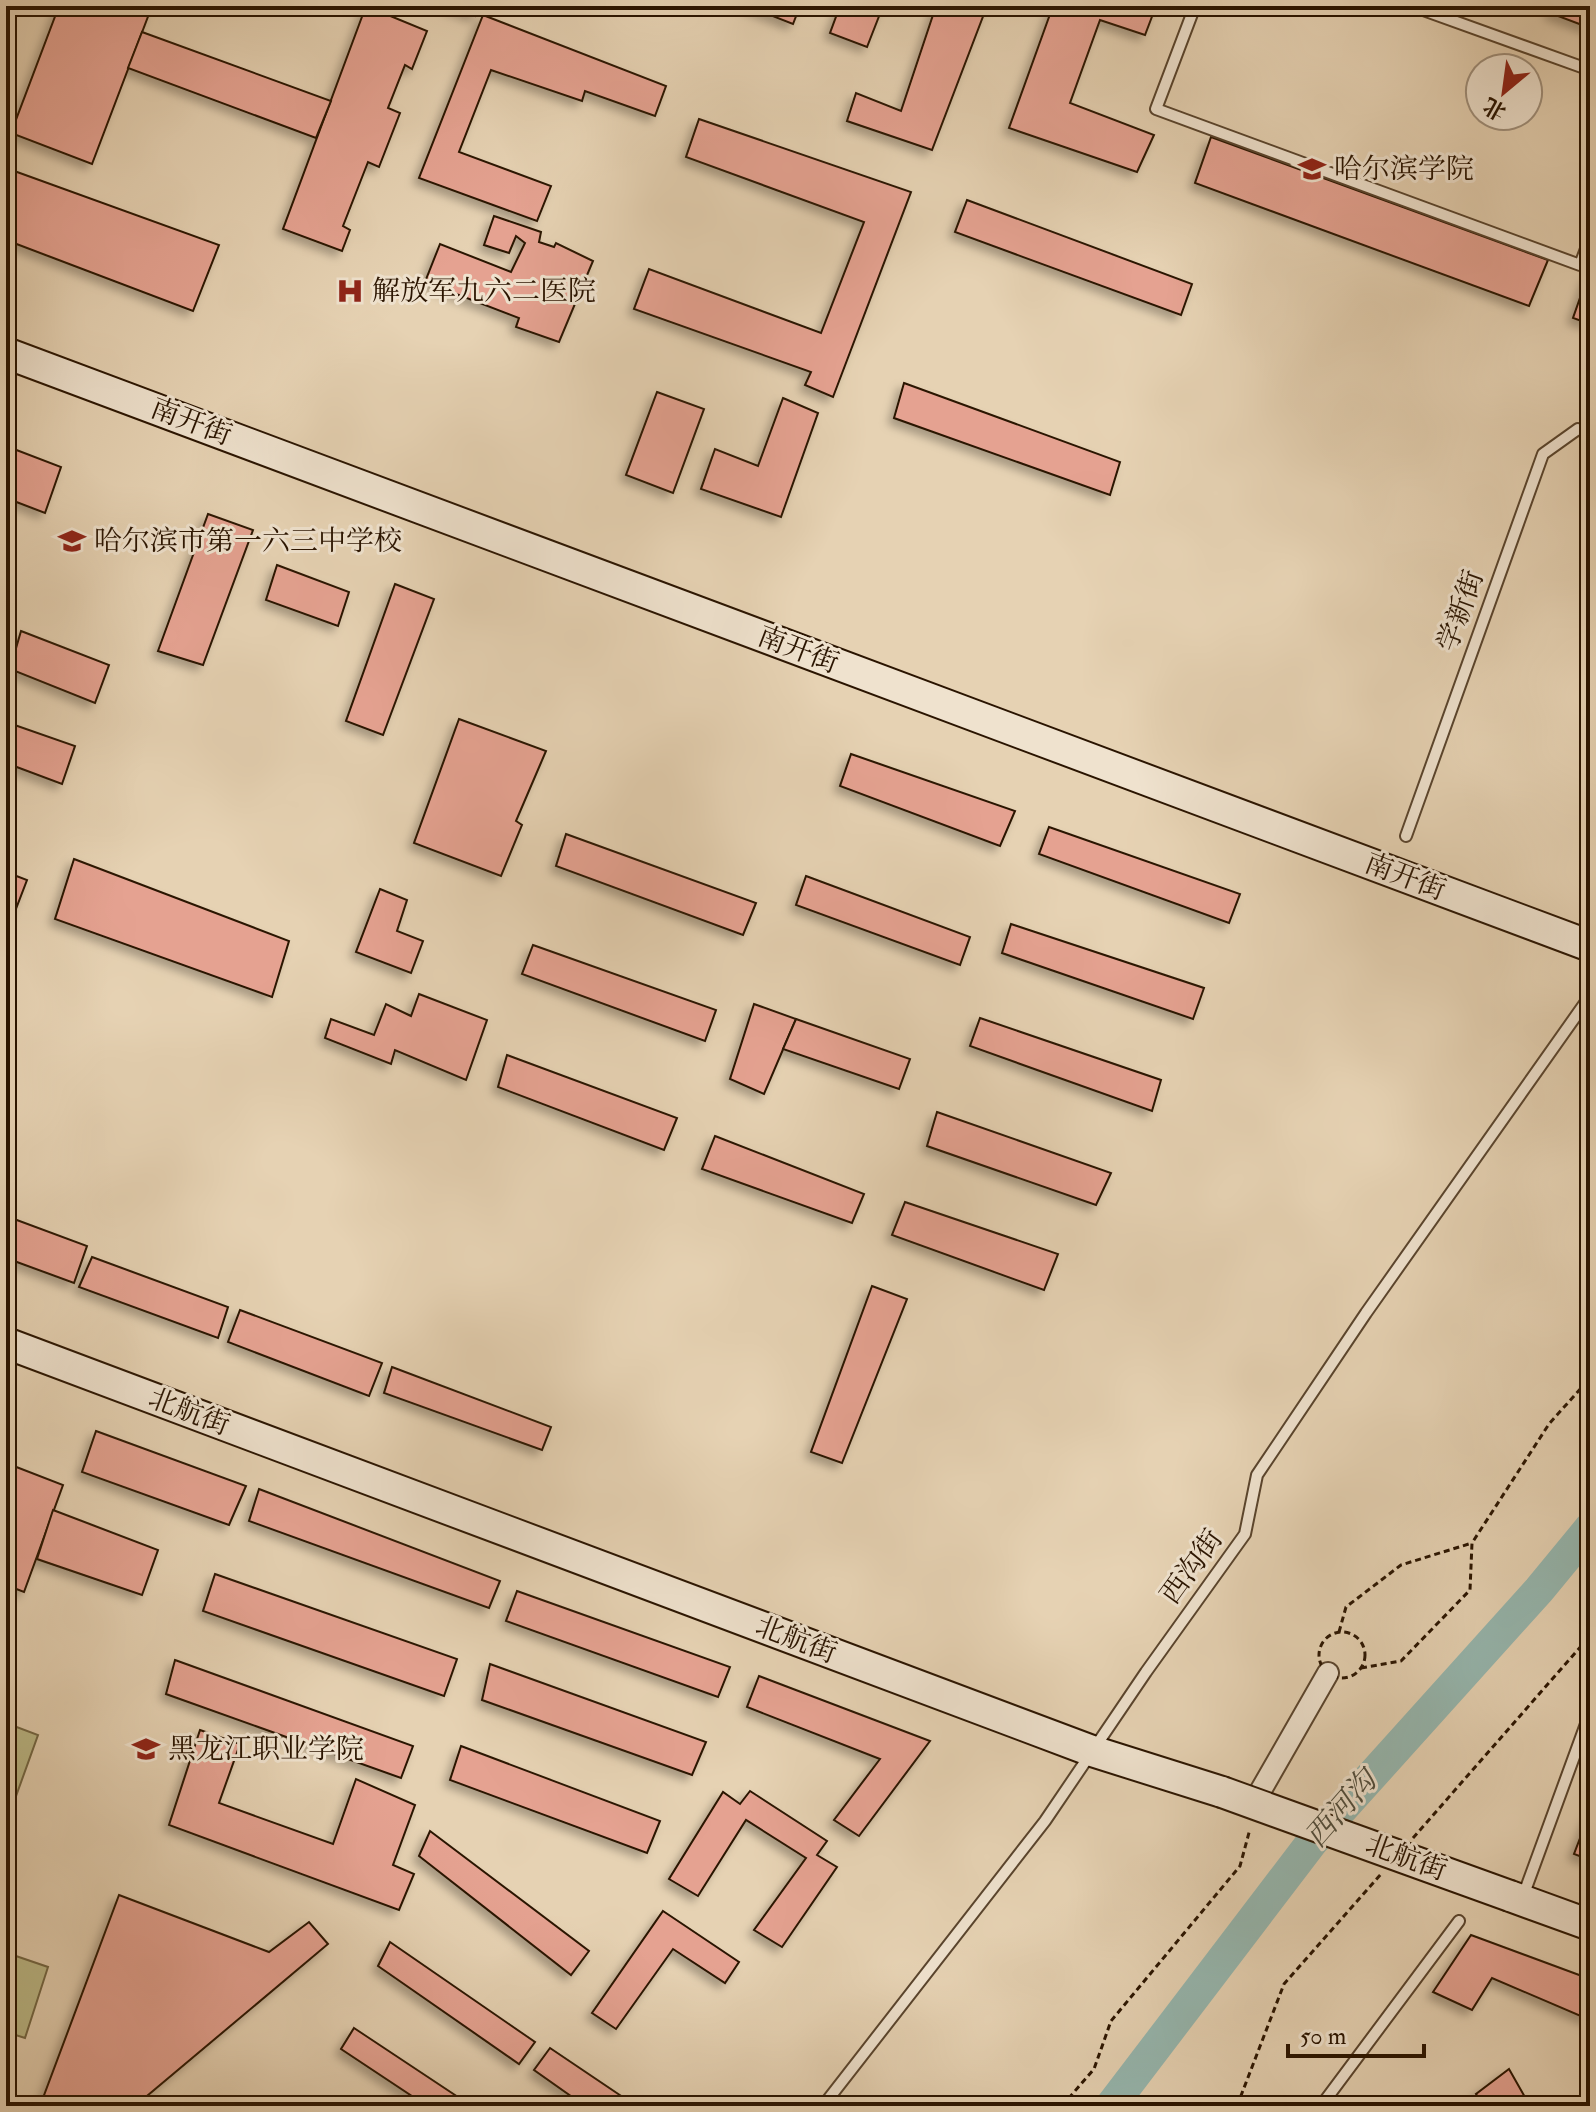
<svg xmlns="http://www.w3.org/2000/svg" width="1596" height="2112" font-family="'IM FELL Double Pica','Noto Serif SC',serif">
<defs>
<filter id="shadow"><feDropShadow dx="-5.5" dy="5.5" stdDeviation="4" flood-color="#0004"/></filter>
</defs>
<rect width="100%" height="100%" fill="#e6d2b3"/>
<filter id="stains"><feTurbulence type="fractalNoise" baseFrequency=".0025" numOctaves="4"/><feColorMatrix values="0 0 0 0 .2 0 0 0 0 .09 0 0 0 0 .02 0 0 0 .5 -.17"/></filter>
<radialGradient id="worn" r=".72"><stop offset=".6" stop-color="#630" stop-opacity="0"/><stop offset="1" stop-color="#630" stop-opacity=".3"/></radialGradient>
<g fill="#bcba88" stroke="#736744" stroke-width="2">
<path d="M 6,1723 L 38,1735 L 6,1824 Z"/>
<path d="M 13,1955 L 48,1967 L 25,2038 L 6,2032 L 6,1977 Z"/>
</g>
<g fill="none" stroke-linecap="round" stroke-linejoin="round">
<path stroke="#96b7af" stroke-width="32" d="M 1111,2106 L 1312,1842 L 1539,1590 L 1590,1528"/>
</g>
<g fill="#e5a291" stroke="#2a1400" stroke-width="2" filter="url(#shadow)">
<path d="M 59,6 L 152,6 L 92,164 L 11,133 Z"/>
<path d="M 366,6 L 427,31 L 412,69 L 405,65 L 388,108 L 400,113 L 379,167 L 368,162 L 343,226 L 350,230 L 342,251 L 283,229 Z"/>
<path d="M 447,6 L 479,6 L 475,16 Z"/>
<path d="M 747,6 L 800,6 L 793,24 Z"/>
<path d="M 840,6 L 883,6 L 867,47 L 830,33 Z"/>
<path d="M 936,6 L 987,6 L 932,150 L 847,121 L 856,93 L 901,111 Z"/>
<path d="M 1053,6 L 1156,6 L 1145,35 L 1100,20 L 1070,103 L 1154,135 L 1137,172 L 1009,128 Z"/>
<path d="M 1553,6 L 1590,6 L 1590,28 L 1550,13 Z"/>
<path d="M 483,15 L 666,86 L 655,116 L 585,91 L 582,101 L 491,70 L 459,152 L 551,186 L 537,221 L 419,178 Z"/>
<path d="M 142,32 L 331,101 L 316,138 L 128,68 Z"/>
<path d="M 699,119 L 911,192 L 833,397 L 805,385 L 811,372 L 634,309 L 649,269 L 821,333 L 864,222 L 686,157 Z"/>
<path d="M 1211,137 L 1548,260 L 1529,306 L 1195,183 Z"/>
<path d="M 6,168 L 219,245 L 193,311 L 6,240 Z"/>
<path d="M 967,200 L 1192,284 L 1181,315 L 955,232 Z"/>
<path d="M 494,216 L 541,232 L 539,242 L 554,247 L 556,243 L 593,261 L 559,342 L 516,327 L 519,318 L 425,282 L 440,244 L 511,272 L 525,243 L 516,236 L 509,253 L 484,245 Z"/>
<path d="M 1588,275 L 1590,276 L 1590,324 L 1573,318 Z"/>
<path d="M 904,383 L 1120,462 L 1110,495 L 894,418 Z"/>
<path d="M 657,392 L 704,409 L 673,493 L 626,475 Z"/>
<path d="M 783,398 L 818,413 L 781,517 L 701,489 L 715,449 L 758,466 Z"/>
<path d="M 6,446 L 61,467 L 45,513 L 6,498 Z"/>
<path d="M 208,514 L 253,530 L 203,665 L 158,651 Z"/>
<path d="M 277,565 L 349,592 L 338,626 L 266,600 Z"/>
<path d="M 395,584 L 434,599 L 383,735 L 346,721 Z"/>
<path d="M 21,631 L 109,665 L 95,703 L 10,669 Z"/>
<path d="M 459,719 L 546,751 L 516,821 L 522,825 L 501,876 L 414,843 Z"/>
<path d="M 6,722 L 75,746 L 62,784 L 6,763 Z"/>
<path d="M 851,754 L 1015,811 L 1000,846 L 840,786 Z"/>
<path d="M 1049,827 L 1240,894 L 1229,923 L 1039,854 Z"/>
<path d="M 566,834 L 756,903 L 743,935 L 556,866 Z"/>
<path d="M 74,859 L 289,941 L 272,997 L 55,919 Z"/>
<path d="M 6,872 L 27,880 L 9,927 L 6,926 Z"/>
<path d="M 806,876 L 970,937 L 960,965 L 796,905 Z"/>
<path d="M 380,889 L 407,900 L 397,931 L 423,941 L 411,973 L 356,952 Z"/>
<path d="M 1011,924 L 1204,988 L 1193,1019 L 1002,953 Z"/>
<path d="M 533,945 L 716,1010 L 705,1041 L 522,974 Z"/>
<path d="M 419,994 L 487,1020 L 466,1080 L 395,1050 L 391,1064 L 325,1038 L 331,1019 L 374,1035 L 386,1004 L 411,1016 Z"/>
<path d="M 754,1004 L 796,1019 L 764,1094 L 730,1079 Z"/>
<path d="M 980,1018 L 1161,1080 L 1152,1111 L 970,1046 Z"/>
<path d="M 796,1019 L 910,1059 L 899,1089 L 783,1049 Z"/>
<path d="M 507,1055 L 677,1118 L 664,1150 L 498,1087 Z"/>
<path d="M 937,1112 L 1111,1173 L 1096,1205 L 927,1146 Z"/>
<path d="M 715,1136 L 864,1194 L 852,1223 L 702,1169 Z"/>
<path d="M 905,1202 L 1058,1254 L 1044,1290 L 892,1235 Z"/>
<path d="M 6,1216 L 87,1246 L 74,1283 L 6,1258 Z"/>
<path d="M 92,1257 L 228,1307 L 218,1338 L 79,1287 Z"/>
<path d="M 872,1286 L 907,1299 L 842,1463 L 811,1452 Z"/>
<path d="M 240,1310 L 382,1363 L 369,1396 L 228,1342 Z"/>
<path d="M 392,1367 L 551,1427 L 542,1450 L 384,1393 Z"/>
<path d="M 96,1431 L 246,1486 L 229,1525 L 82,1472 Z"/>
<path d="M 6,1463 L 63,1485 L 24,1592 L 6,1585 Z"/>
<path d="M 259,1489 L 500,1581 L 489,1608 L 249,1521 Z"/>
<path d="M 53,1510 L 158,1550 L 142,1595 L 37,1559 Z"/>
<path d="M 215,1574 L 457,1659 L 444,1696 L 203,1611 Z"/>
<path d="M 517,1591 L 730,1667 L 718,1697 L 506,1621 Z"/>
<path d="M 175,1660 L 413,1746 L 401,1778 L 166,1694 Z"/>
<path d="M 490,1664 L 706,1742 L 692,1775 L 482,1700 Z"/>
<path d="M 759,1676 L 930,1741 L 859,1836 L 834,1820 L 880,1759 L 747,1707 Z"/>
<path d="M 200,1730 L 240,1744 L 219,1803 L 333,1844 L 356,1779 L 415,1805 L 393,1865 L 414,1874 L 399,1910 L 169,1825 Z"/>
<path d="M 461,1746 L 660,1821 L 647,1853 L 450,1780 Z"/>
<path d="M 750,1791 L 827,1841 L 817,1855 L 837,1867 L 782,1947 L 754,1930 L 806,1858 L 746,1820 L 698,1896 L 669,1879 L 723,1792 L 740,1804 Z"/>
<path d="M 1590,1812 L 1590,1860 L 1574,1854 Z"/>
<path d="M 430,1831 L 589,1951 L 571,1975 L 419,1856 Z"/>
<path d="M 119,1895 L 269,1952 L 309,1922 L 328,1944 L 135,2106 L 40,2106 Z"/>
<path d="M 663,1911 L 739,1962 L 725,1983 L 673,1949 L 616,2029 L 592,2013 Z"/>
<path d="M 1471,1935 L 1590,1979 L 1590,2020 L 1492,1978 L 1472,2010 L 1433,1992 Z"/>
<path d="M 390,1942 L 535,2042 L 519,2064 L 378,1966 Z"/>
<path d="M 354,2028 L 464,2101 L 461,2106 L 427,2106 L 341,2049 Z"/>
<path d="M 550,2048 L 636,2106 L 585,2106 L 534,2070 Z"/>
<path d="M 1509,2069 L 1530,2106 L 1484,2106 L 1476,2094 Z"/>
</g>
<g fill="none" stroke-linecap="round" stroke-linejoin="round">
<g stroke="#59442d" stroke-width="14">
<g id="lane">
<path d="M 1195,6 L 1156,109 L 1580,265 L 1590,238"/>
<path d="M 1412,6 L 1590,70"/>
<path d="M 1406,836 L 1543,454 L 1578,429 L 1590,434"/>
<path d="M 1522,1899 L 1590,1713"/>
<path d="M 823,2106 L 1045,1821 L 1146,1672 L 1245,1534 L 1257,1475 L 1366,1313 L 1590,996"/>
<path d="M 1321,2106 L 1459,1921"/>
</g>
</g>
<g stroke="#59442d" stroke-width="24">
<path id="street" d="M 1261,1790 L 1328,1673"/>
</g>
<g stroke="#2a1400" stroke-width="34">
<g id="secondary">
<path d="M 6,353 L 1590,946"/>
<path d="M 6,1343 L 1092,1751 L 1222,1792"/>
<path d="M 1510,1896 L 1590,1925"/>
</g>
</g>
<g stroke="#2a1400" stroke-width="3" stroke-dasharray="6 4" stroke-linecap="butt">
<path d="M 1339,1632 L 1346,1607 L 1401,1565 L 1472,1543"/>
<circle cx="1342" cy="1655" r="23"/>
<path d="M 1361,1668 L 1401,1661 L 1470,1590 L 1472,1543 L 1549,1424 L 1590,1378"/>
<path d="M 1413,1838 L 1590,1636"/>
<path d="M 1062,2106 L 1094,2069 L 1111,2021 L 1240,1866 L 1250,1829"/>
<path d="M 1237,2106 L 1284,1984 L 1382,1873"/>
</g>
<use href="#lane" stroke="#efe2ce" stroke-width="10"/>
<use href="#street" stroke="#efe2ce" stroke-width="20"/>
<use href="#secondary" stroke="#efe2ce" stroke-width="30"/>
<g stroke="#2a1400" stroke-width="34" stroke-linecap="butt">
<path id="secondary-bridge" d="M 1222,1792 L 1510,1896"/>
</g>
<use href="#secondary-bridge" stroke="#efe2ce" stroke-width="30"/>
</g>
<defs>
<g id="university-bare" transform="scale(2.16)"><path d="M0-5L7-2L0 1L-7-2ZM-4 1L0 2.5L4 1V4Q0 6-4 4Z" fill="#8f2418" stroke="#efe2ce" stroke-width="2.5" paint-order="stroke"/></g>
<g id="hospital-bare" transform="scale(2.16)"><path d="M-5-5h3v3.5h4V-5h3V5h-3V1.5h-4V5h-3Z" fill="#8f2418" stroke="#efe2ce" stroke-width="2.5" paint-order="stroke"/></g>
<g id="school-bare" transform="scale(2.16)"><path d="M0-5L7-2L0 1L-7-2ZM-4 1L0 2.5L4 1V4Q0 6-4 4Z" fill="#8f2418" stroke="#efe2ce" stroke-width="2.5" paint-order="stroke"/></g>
</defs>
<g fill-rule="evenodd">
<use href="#university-bare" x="1312" y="169"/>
<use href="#hospital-bare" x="350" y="291"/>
<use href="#school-bare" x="72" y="541"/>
<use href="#university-bare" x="146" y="1749"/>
</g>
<g text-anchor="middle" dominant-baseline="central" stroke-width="6" stroke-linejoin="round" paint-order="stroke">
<g font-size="28" fill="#2a1400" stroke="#efe2ce" text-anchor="start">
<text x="1334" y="169">哈尔滨学院</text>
<text x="372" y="291">解放军九六二医院</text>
<text x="94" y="541">哈尔滨市第一六三中学校</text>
<text x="168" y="1749">黑龙江职业学院</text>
</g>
<g font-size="28" fill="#2a1400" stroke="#efe2ce">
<text transform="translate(191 422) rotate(21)">南开街</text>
<text transform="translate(1461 611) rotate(-70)">学新街</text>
<text transform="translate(798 650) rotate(21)">南开街</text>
<text transform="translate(1405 877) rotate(21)">南开街</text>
<text transform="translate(189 1412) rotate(21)">北航街</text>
<text transform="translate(1192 1567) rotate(-54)">西沟街</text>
<text transform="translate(796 1640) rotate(21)">北航街</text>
<text transform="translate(1406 1858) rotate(20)">北航街</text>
</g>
<g font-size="30" font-style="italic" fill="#504d3d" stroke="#efe2ce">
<text transform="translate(1341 1809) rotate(-49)">西河沟</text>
</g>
</g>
<rect width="1596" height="2112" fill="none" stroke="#e6d2b3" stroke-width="32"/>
<rect x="8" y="8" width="1580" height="2096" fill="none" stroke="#2a1400" stroke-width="4"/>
<rect x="16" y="16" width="1564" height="2080" fill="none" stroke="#2a1400" stroke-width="2"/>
<g transform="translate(1504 92) rotate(209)"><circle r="38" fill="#efe2ce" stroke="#a0907c" stroke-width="2"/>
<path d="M0-6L14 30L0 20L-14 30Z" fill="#8f2418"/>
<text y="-12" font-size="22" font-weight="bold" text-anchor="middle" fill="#2a1400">北</text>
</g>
<path d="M1288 2044v12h136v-12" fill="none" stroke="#2a1400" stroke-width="4"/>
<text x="1300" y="2044" font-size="24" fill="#2a1400" stroke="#efe2ce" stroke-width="6" paint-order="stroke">50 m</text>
<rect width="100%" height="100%" filter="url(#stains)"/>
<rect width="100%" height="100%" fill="url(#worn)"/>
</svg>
